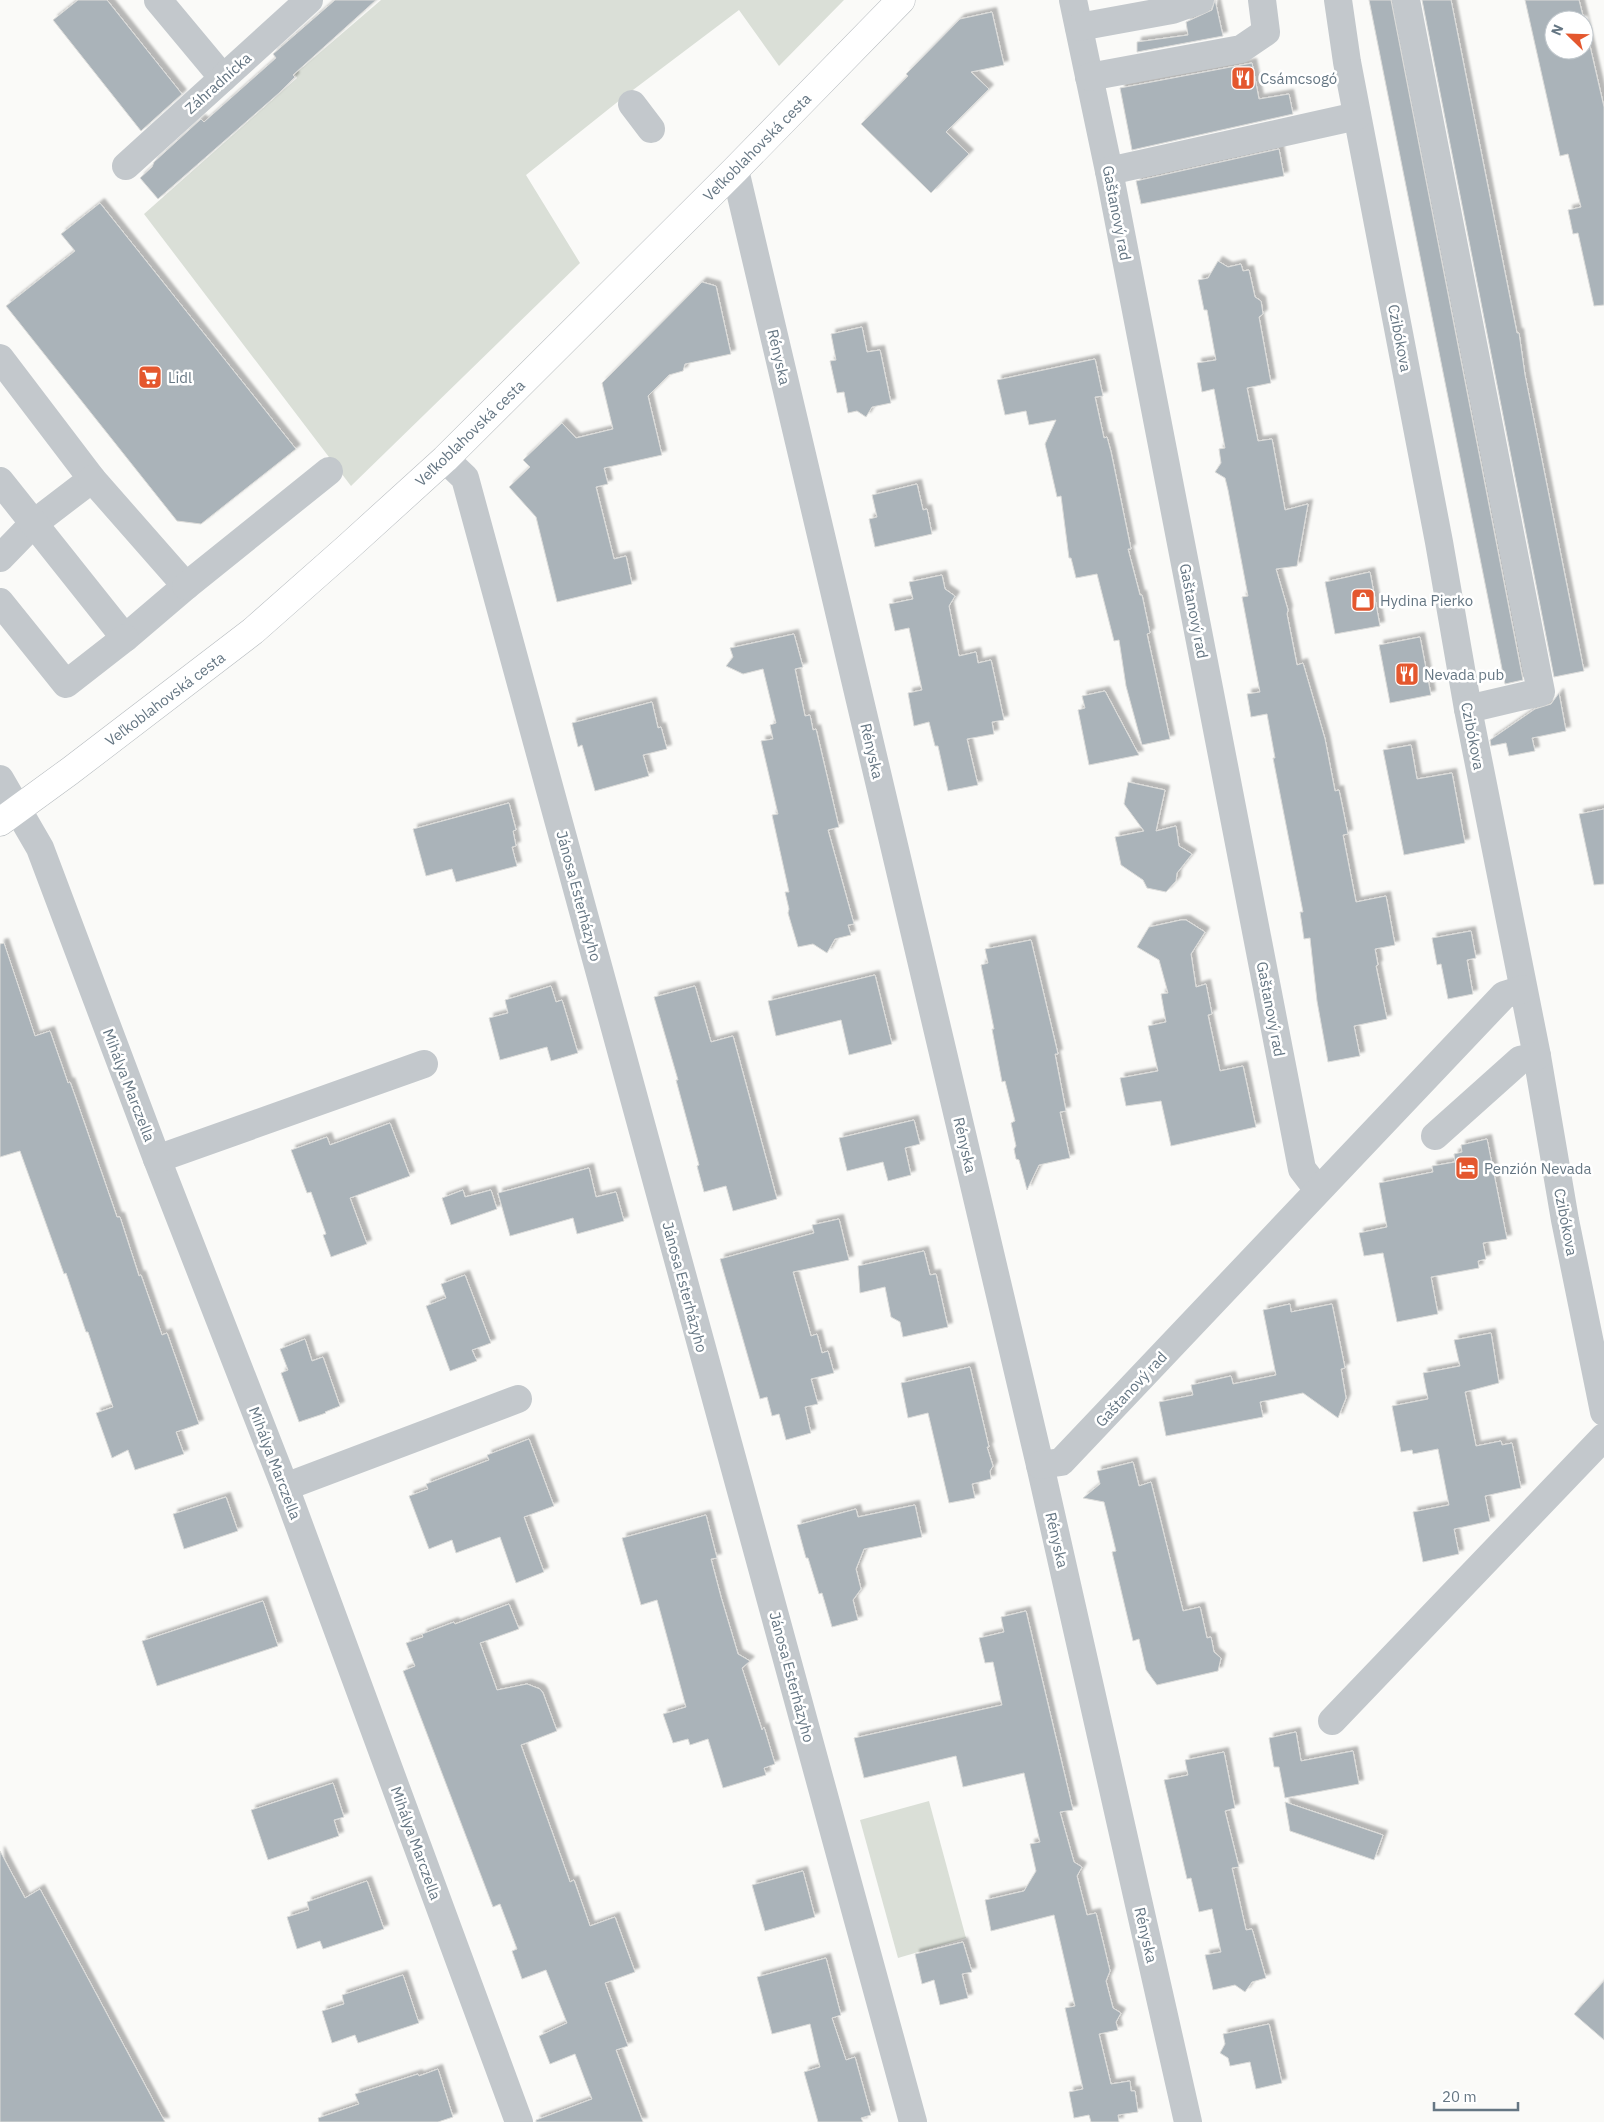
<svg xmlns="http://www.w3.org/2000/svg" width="1604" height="2122" font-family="'IBM Plex Sans',sans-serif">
<defs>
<filter id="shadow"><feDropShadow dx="4.5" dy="-4.5" stdDeviation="1" flood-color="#0004"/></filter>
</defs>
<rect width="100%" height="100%" fill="#fafaf8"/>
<g fill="#dadfd7">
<path d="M 381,0 L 844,0 L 779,66 L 739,10 L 625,96 L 526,175 L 580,263 L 351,486 L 144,214 L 297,78 L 295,74 Z"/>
<path d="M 929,1801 L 966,1938 L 898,1958 L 860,1820 Z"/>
</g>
<g fill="#aab3b9" stroke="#dcdcda" filter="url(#shadow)">
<path d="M 78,0 L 107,0 L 182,94 L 141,131 L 53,20 Z"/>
<path d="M 335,0 L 376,0 L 293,75 L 295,77 L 279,93 L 158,199 L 140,178 L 152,167 L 154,162 L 201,119 L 204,122 L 276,58 L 273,54 Z"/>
<path d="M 1215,0 L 1223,36 L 1137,52 L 1137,42 L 1188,35 L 1186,22 L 1212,10 Z"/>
<path d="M 1369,0 L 1391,0 L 1523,680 L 1505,684 Z"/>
<path d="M 1422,0 L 1451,0 L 1517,333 L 1519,333 L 1525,375 L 1584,671 L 1554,677 Z"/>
<path d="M 1525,0 L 1579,0 L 1584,20 L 1554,20 L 1554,50 L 1584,50 L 1584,20 L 1604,107 L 1604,305 L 1594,306 L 1578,233 L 1573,234 L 1568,210 L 1581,207 L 1568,154 L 1560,156 Z"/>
<path d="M 992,12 L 1004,65 L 971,72 L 989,89 L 946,132 L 969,154 L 931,193 L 861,124 L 908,76 L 906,74 L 960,19 Z"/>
<path d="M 1252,63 L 1259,99 L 1289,94 L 1293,114 L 1132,150 L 1120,88 Z"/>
<path d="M 1279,149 L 1284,176 L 1141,204 L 1136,181 Z"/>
<path d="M 100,203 L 296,449 L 201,524 L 177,521 L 6,306 L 75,251 L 61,234 Z"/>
<path d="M 1218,261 L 1228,267 L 1241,264 L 1243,271 L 1249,270 L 1255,297 L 1261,301 L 1263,314 L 1259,317 L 1271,383 L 1247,388 L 1258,441 L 1272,439 L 1285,510 L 1308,504 L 1297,566 L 1276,569 L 1288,610 L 1287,614 L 1297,665 L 1303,663 L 1325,739 L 1335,791 L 1339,790 L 1348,834 L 1343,835 L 1356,902 L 1386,896 L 1395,945 L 1375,949 L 1378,965 L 1376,966 L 1387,1019 L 1354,1026 L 1360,1056 L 1328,1062 L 1317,1001 L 1310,938 L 1304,939 L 1300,912 L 1303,912 L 1273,758 L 1275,758 L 1267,714 L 1251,717 L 1247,694 L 1260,692 L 1242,597 L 1248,596 L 1228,490 L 1225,478 L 1215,472 L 1221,463 L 1219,449 L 1225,448 L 1214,389 L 1202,392 L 1197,363 L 1216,360 L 1207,310 L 1204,310 L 1198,280 L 1208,278 Z"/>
<path d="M 702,282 L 716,286 L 731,354 L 685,364 L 683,371 L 669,375 L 648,396 L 662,455 L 604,468 L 608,484 L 596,487 L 614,559 L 626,556 L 632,584 L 557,602 L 536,517 L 509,487 L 530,467 L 523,460 L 562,423 L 576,438 L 613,429 L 602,383 Z"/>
<path d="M 862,327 L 867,352 L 880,350 L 891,403 L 872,407 L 866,417 L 857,411 L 848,413 L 844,392 L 837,393 L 830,361 L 836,360 L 831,334 Z"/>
<path d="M 1095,359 L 1103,396 L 1095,397 L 1104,438 L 1107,437 L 1111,452 L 1131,549 L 1128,549 L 1140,595 L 1142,595 L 1150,633 L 1147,634 L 1170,739 L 1142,745 L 1126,686 L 1119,640 L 1114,641 L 1097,574 L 1076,578 L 1071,558 L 1069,558 L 1061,496 L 1057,497 L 1045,444 L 1056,420 L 1029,425 L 1026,411 L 1005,415 L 997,380 Z"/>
<path d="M 917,484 L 923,510 L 927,509 L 932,534 L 875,547 L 869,519 L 877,517 L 872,495 Z"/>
<path d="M 1370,572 L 1380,626 L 1335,634 L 1325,582 Z"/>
<path d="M 942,575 L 945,589 L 955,596 L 949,606 L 959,656 L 976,652 L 978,663 L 991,660 L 1004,720 L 992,722 L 994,734 L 967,739 L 978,785 L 948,791 L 938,746 L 935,746 L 929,722 L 914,726 L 908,693 L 922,690 L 909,628 L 895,631 L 889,604 L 913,599 L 909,582 Z"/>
<path d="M 794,634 L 803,667 L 795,669 L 805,716 L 810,715 L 813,730 L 816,729 L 839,827 L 828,830 L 854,924 L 848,925 L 851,935 L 835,939 L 827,953 L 813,944 L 798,947 L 788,913 L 789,909 L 785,892 L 789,892 L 772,815 L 778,814 L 761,741 L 773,739 L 770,725 L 776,723 L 763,669 L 743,674 L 726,666 L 733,657 L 730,648 Z"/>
<path d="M 1420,637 L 1431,695 L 1390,703 L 1379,645 Z"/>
<path d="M 1105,691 L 1139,755 L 1089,765 L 1078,710 L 1085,708 L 1082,696 Z"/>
<path d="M 1559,693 L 1566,731 L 1532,738 L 1535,751 L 1509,756 L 1506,743 L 1491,746 L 1490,740 L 1535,709 L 1551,704 Z"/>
<path d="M 652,702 L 658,728 L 661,727 L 667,749 L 643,755 L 649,776 L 595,791 L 582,745 L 578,747 L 572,723 Z"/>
<path d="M 1411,745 L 1417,779 L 1452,773 L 1465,843 L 1404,855 L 1383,750 Z"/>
<path d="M 1128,782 L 1165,790 L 1156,831 L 1176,826 L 1179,846 L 1192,854 L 1177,873 L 1176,881 L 1166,892 L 1147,888 L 1143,880 L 1121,865 L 1115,837 L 1144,831 L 1124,804 Z"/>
<path d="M 509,803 L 516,830 L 513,831 L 516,846 L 512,847 L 517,866 L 456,882 L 452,869 L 426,876 L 413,829 Z"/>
<path d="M 1604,809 L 1604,884 L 1594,885 L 1579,814 Z"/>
<path d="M 1181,920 L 1186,920 L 1205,932 L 1191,954 L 1196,987 L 1206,984 L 1212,1014 L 1208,1015 L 1220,1071 L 1243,1066 L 1256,1127 L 1171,1146 L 1161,1101 L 1126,1106 L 1120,1078 L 1158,1071 L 1148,1026 L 1166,1022 L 1161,994 L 1168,993 L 1159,960 L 1137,947 L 1149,927 Z"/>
<path d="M 1471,931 L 1476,958 L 1467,960 L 1473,994 L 1448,999 L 1441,964 L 1437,965 L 1432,938 Z"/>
<path d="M 1031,940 L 1058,1054 L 1055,1054 L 1066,1111 L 1060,1112 L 1070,1158 L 1039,1165 L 1027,1190 L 1019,1160 L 1016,1159 L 1014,1149 L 1016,1146 L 1011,1123 L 1015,1121 L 1005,1081 L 1002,1082 L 992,1029 L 994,1029 L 981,965 L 988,963 L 985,949 Z"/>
<path d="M 4,943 L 35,1036 L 50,1031 L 68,1083 L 70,1082 L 74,1093 L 117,1217 L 120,1217 L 139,1276 L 141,1275 L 162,1335 L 167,1333 L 199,1424 L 176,1432 L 184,1454 L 135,1470 L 128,1450 L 112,1458 L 96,1413 L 113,1407 L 88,1332 L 86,1332 L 66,1273 L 64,1274 L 20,1151 L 0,1157 L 0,944 Z"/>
<path d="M 875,975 L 892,1044 L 849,1055 L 841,1020 L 776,1036 L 768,1001 Z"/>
<path d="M 551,986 L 556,1002 L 562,1000 L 578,1053 L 551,1061 L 547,1047 L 500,1060 L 489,1018 L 508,1013 L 505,1000 Z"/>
<path d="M 695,986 L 711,1042 L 733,1036 L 777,1199 L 733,1211 L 726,1186 L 704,1192 L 697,1166 L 699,1165 L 676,1080 L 678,1080 L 654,997 Z"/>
<path d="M 914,1120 L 920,1144 L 905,1148 L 911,1175 L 888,1181 L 883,1162 L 847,1171 L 839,1138 Z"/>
<path d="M 390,1123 L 410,1176 L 350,1198 L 367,1244 L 331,1257 L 323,1235 L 326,1234 L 311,1192 L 307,1193 L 291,1150 L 327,1137 L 330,1145 Z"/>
<path d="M 1487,1139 L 1507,1239 L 1483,1243 L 1486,1259 L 1478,1261 L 1479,1268 L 1431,1277 L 1438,1314 L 1397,1322 L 1383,1253 L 1364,1256 L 1359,1233 L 1387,1227 L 1379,1183 L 1433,1172 L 1432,1166 L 1455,1162 L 1454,1154 L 1462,1152 L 1461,1145 Z"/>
<path d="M 589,1168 L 596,1197 L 616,1192 L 624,1221 L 577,1234 L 573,1218 L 510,1236 L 498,1193 Z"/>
<path d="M 463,1190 L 465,1197 L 491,1190 L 497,1209 L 451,1225 L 442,1198 Z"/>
<path d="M 839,1219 L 849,1260 L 793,1272 L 811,1336 L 817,1334 L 822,1353 L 828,1351 L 834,1373 L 811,1379 L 818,1404 L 805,1407 L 811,1433 L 786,1440 L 779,1414 L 772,1416 L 767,1397 L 760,1399 L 720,1259 L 814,1233 L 812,1225 Z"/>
<path d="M 924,1251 L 930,1275 L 936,1274 L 948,1327 L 903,1337 L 900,1322 L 891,1317 L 885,1287 L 860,1293 L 858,1266 Z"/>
<path d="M 465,1275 L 491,1343 L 472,1350 L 477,1361 L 450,1371 L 426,1306 L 446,1298 L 441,1284 Z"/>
<path d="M 1290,1304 L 1291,1312 L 1332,1304 L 1345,1368 L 1341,1369 L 1346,1398 L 1338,1418 L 1303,1393 L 1260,1402 L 1263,1417 L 1166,1436 L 1159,1402 L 1193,1395 L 1191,1385 L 1231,1376 L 1233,1384 L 1276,1375 L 1263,1310 Z"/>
<path d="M 1491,1333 L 1499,1383 L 1465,1392 L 1476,1446 L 1501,1441 L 1502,1445 L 1512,1443 L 1521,1488 L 1485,1496 L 1490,1521 L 1454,1529 L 1459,1554 L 1423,1562 L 1413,1512 L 1449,1505 L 1438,1449 L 1413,1454 L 1412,1450 L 1401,1452 L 1392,1406 L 1428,1399 L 1423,1373 L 1460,1366 L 1454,1340 Z"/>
<path d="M 305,1339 L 312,1361 L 323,1357 L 340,1406 L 325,1412 L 326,1413 L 299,1422 L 281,1373 L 288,1370 L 280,1349 Z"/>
<path d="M 970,1367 L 989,1447 L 987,1447 L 993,1466 L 990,1471 L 991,1479 L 972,1484 L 975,1498 L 949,1503 L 928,1413 L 908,1418 L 901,1383 Z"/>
<path d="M 529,1439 L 554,1506 L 524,1517 L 544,1572 L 516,1583 L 500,1537 L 456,1553 L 452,1540 L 429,1549 L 409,1496 L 428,1489 L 426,1484 L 489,1460 L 487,1455 Z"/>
<path d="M 1133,1462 L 1139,1486 L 1151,1482 L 1183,1611 L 1200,1607 L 1207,1638 L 1211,1637 L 1214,1652 L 1221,1658 L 1218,1671 L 1157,1685 L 1146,1670 L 1139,1639 L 1133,1641 L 1112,1552 L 1116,1551 L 1104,1502 L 1083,1498 L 1100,1484 L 1097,1471 Z"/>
<path d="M 226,1497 L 238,1531 L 184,1549 L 173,1514 Z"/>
<path d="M 915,1505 L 922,1537 L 864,1549 L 856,1569 L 861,1589 L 853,1600 L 858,1620 L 832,1627 L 822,1593 L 819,1594 L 808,1558 L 806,1558 L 797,1525 L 856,1509 L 858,1517 Z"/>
<path d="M 706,1515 L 717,1558 L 711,1559 L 721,1597 L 738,1654 L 750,1661 L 742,1668 L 762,1730 L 764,1727 L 775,1764 L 764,1768 L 766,1775 L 723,1788 L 708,1739 L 690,1745 L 688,1739 L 673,1743 L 663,1714 L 686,1707 L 657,1600 L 641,1605 L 622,1538 Z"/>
<path d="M 263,1601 L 278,1646 L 157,1686 L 142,1641 Z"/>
<path d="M 509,1604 L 519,1629 L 480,1643 L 497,1690 L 527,1684 L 540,1689 L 543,1693 L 557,1731 L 521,1745 L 570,1882 L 574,1880 L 590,1926 L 615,1917 L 635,1972 L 605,1983 L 628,2046 L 616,2050 L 643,2122 L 536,2122 L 536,2120 L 592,2099 L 575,2054 L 550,2064 L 539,2036 L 567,2023 L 546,1970 L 522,1979 L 512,1951 L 517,1949 L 500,1904 L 493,1907 L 403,1671 L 415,1666 L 406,1643 L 423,1637 L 422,1634 L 454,1622 L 455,1624 Z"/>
<path d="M 1026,1611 L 1073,1810 L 1060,1812 L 1074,1862 L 1082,1867 L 1077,1876 L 1087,1915 L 1096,1913 L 1110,1971 L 1106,1981 L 1113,2008 L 1121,2013 L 1116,2022 L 1118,2030 L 1099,2034 L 1111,2084 L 1130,2081 L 1131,2091 L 1135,2091 L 1138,2112 L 1118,2115 L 1119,2122 L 1091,2122 L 1089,2115 L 1074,2118 L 1069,2092 L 1083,2089 L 1065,2008 L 1075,2006 L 1054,1915 L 991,1931 L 985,1900 L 1024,1891 L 1036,1871 L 1030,1844 L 1040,1842 L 1024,1773 L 963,1787 L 956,1756 L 864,1778 L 854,1738 L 1002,1705 L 993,1662 L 985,1663 L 979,1638 L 1004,1632 L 1001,1617 Z"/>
<path d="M 1296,1732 L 1301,1761 L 1353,1751 L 1359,1784 L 1285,1798 L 1279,1767 L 1274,1767 L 1269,1738 Z"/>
<path d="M 1224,1752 L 1235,1808 L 1225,1811 L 1239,1867 L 1232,1868 L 1246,1930 L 1252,1929 L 1266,1978 L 1252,1982 L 1245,1992 L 1235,1985 L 1213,1990 L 1205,1955 L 1221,1952 L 1212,1909 L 1199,1912 L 1191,1878 L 1187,1879 L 1164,1780 L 1188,1775 L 1185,1760 Z"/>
<path d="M 333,1783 L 344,1817 L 334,1820 L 339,1836 L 268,1860 L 251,1810 Z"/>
<path d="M 1285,1802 L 1383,1835 L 1374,1860 L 1290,1831 Z"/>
<path d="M 0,1851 L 25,1898 L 40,1889 L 165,2122 L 0,2122 Z"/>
<path d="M 803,1871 L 815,1917 L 765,1931 L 752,1885 Z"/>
<path d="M 367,1881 L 384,1929 L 323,1949 L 320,1941 L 297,1949 L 287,1917 L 309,1910 L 307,1902 Z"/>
<path d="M 963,1942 L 972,1972 L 962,1974 L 968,1998 L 940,2005 L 934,1980 L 922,1984 L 915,1954 Z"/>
<path d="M 826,1958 L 841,2015 L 832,2018 L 846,2060 L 855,2057 L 871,2115 L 861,2118 L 863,2122 L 818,2122 L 804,2072 L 820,2067 L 810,2024 L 772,2034 L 757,1977 Z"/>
<path d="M 403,1975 L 419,2023 L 358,2043 L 355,2035 L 332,2043 L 322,2011 L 344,2004 L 342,1995 Z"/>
<path d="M 1604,1981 L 1604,2040 L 1574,2014 Z"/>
<path d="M 1269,2024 L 1282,2083 L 1256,2089 L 1250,2062 L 1230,2066 L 1228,2058 L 1220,2053 L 1225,2044 L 1223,2034 Z"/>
<path d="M 438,2069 L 453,2117 L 438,2122 L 319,2122 L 318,2118 L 359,2104 L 355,2094 L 418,2074 L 419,2076 Z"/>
</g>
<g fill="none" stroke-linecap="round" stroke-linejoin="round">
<g stroke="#b5babe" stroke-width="29">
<path id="major" d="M 0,822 L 70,771 L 253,631 L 347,548 L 445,459 L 735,170 L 901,0"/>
</g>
<g stroke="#c3c8cc" stroke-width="28">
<path d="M 158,0 L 223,78"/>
<path d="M 1073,0 L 1109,171 L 1302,1169 L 1318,1190"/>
<path d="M 1338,0 L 1347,62 L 1439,542 L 1468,709 L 1537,1056 L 1565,1220 L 1604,1412"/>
<path d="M 1406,0 L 1541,692 L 1468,709"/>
<path d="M 1079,27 L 1172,10 L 1200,0"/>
<path d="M 1089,77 L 1241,49 L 1266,32 L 1262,0"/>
<path d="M 632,104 L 651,129"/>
<path d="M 126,166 L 309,0"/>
<path d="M 735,170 L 1040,1465 L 1188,2122"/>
<path d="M 1109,171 L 1357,116"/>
<path d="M 0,358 L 92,479 L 33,524 L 0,558"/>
<path d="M 445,459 L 465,478 L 913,2122"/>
<path d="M 0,481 L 125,638 L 186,586 L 92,479"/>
<path d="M 186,586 L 329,471"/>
<path d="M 0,602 L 66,684 L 125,638"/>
<path d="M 0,779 L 40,848 L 157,1159 L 285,1487 L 519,2122"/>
<path d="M 1435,1136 L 1520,1060 L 1537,1056"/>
<path d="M 157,1159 L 424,1064"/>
<path d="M 1040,1465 L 1061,1462 L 1504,995 L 1523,989"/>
<path d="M 285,1487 L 518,1399"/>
<path d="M 1332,1721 L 1604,1437"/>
</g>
<use href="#major" stroke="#fff" stroke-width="28"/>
</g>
<defs>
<g id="restaurant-square" transform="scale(1.25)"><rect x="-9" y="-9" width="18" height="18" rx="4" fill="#e4572e" stroke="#fff"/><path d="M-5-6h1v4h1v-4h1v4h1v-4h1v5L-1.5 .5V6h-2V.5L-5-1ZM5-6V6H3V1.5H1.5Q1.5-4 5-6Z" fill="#fff"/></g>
<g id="supermarket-square" transform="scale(1.25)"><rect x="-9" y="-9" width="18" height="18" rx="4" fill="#e4572e" stroke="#fff"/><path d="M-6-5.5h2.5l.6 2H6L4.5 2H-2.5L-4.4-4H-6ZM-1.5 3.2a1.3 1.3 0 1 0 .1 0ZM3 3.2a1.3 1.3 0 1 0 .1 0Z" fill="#fff"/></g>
<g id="shop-square" transform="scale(1.25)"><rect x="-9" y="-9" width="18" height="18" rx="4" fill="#e4572e" stroke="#fff"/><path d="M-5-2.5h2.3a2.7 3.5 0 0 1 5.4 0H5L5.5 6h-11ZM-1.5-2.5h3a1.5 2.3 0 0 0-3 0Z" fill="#fff"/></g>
<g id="hotel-square" transform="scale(1.25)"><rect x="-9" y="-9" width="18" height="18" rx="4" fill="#e4572e" stroke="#fff"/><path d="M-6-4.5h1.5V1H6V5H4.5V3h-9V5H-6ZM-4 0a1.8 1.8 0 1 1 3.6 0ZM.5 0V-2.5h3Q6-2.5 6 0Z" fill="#fff"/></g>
</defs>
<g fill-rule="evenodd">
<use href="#restaurant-square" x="1243" y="78"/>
<use href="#supermarket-square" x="150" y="377"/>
<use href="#shop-square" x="1363" y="600"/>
<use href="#restaurant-square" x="1407" y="674"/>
<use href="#hotel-square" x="1467" y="1168"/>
</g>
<g text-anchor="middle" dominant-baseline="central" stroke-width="5" stroke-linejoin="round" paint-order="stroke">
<g font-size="15" fill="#657683" stroke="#fff" text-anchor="start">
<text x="1260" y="78">Csámcsogó</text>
<text x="168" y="377">Lidl</text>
<text x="1380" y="600">Hydina Pierko</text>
<text x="1424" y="674">Nevada pub</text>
<text x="1484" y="1168">Penzión Nevada</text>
</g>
<g font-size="15" fill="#657683" stroke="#fff">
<text transform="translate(218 83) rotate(-42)">Záhradnícka</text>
<text transform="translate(757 147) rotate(-45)">Veľkoblahovská cesta</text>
<text transform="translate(1117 213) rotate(79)">Gaštanový rad</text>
<text transform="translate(1400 338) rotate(79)">Czibókova</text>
<text transform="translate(779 357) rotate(77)">Rényska</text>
<text transform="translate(470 433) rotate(-44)">Veľkoblahovská cesta</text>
<text transform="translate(1194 611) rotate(79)">Gaštanový rad</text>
<text transform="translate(165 699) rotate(-37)">Veľkoblahovská cesta</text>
<text transform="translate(1473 736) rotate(79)">Czibókova</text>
<text transform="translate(872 751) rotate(77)">Rényska</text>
<text transform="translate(579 896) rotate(75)">Jánosa Esterházyho</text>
<text transform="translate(1271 1009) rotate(79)">Gaštanový rad</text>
<text transform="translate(129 1085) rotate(69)">Mihálya Marczella</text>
<text transform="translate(965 1145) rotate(77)">Rényska</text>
<text transform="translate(1566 1222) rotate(79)">Czibókova</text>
<text transform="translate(685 1287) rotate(75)">Jánosa Esterházyho</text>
<text transform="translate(1131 1389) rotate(-47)">Gaštanový rad</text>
<text transform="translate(275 1463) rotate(69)">Mihálya Marczella</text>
<text transform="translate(1057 1540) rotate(77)">Rényska</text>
<text transform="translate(792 1677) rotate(75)">Jánosa Esterházyho</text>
<text transform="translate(416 1843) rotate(70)">Mihálya Marczella</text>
<text transform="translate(1146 1935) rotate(77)">Rényska</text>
</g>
</g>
<g transform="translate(1569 35) rotate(293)"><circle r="24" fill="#ffffff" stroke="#c1c8cd"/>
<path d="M0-4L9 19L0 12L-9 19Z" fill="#e4572e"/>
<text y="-8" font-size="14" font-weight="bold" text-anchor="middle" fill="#657683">N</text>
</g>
<path d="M1434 2102v8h84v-8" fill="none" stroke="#657683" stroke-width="2.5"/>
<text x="1442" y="2102" font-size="15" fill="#657683" stroke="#ffffff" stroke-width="4" paint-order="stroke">20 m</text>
</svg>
